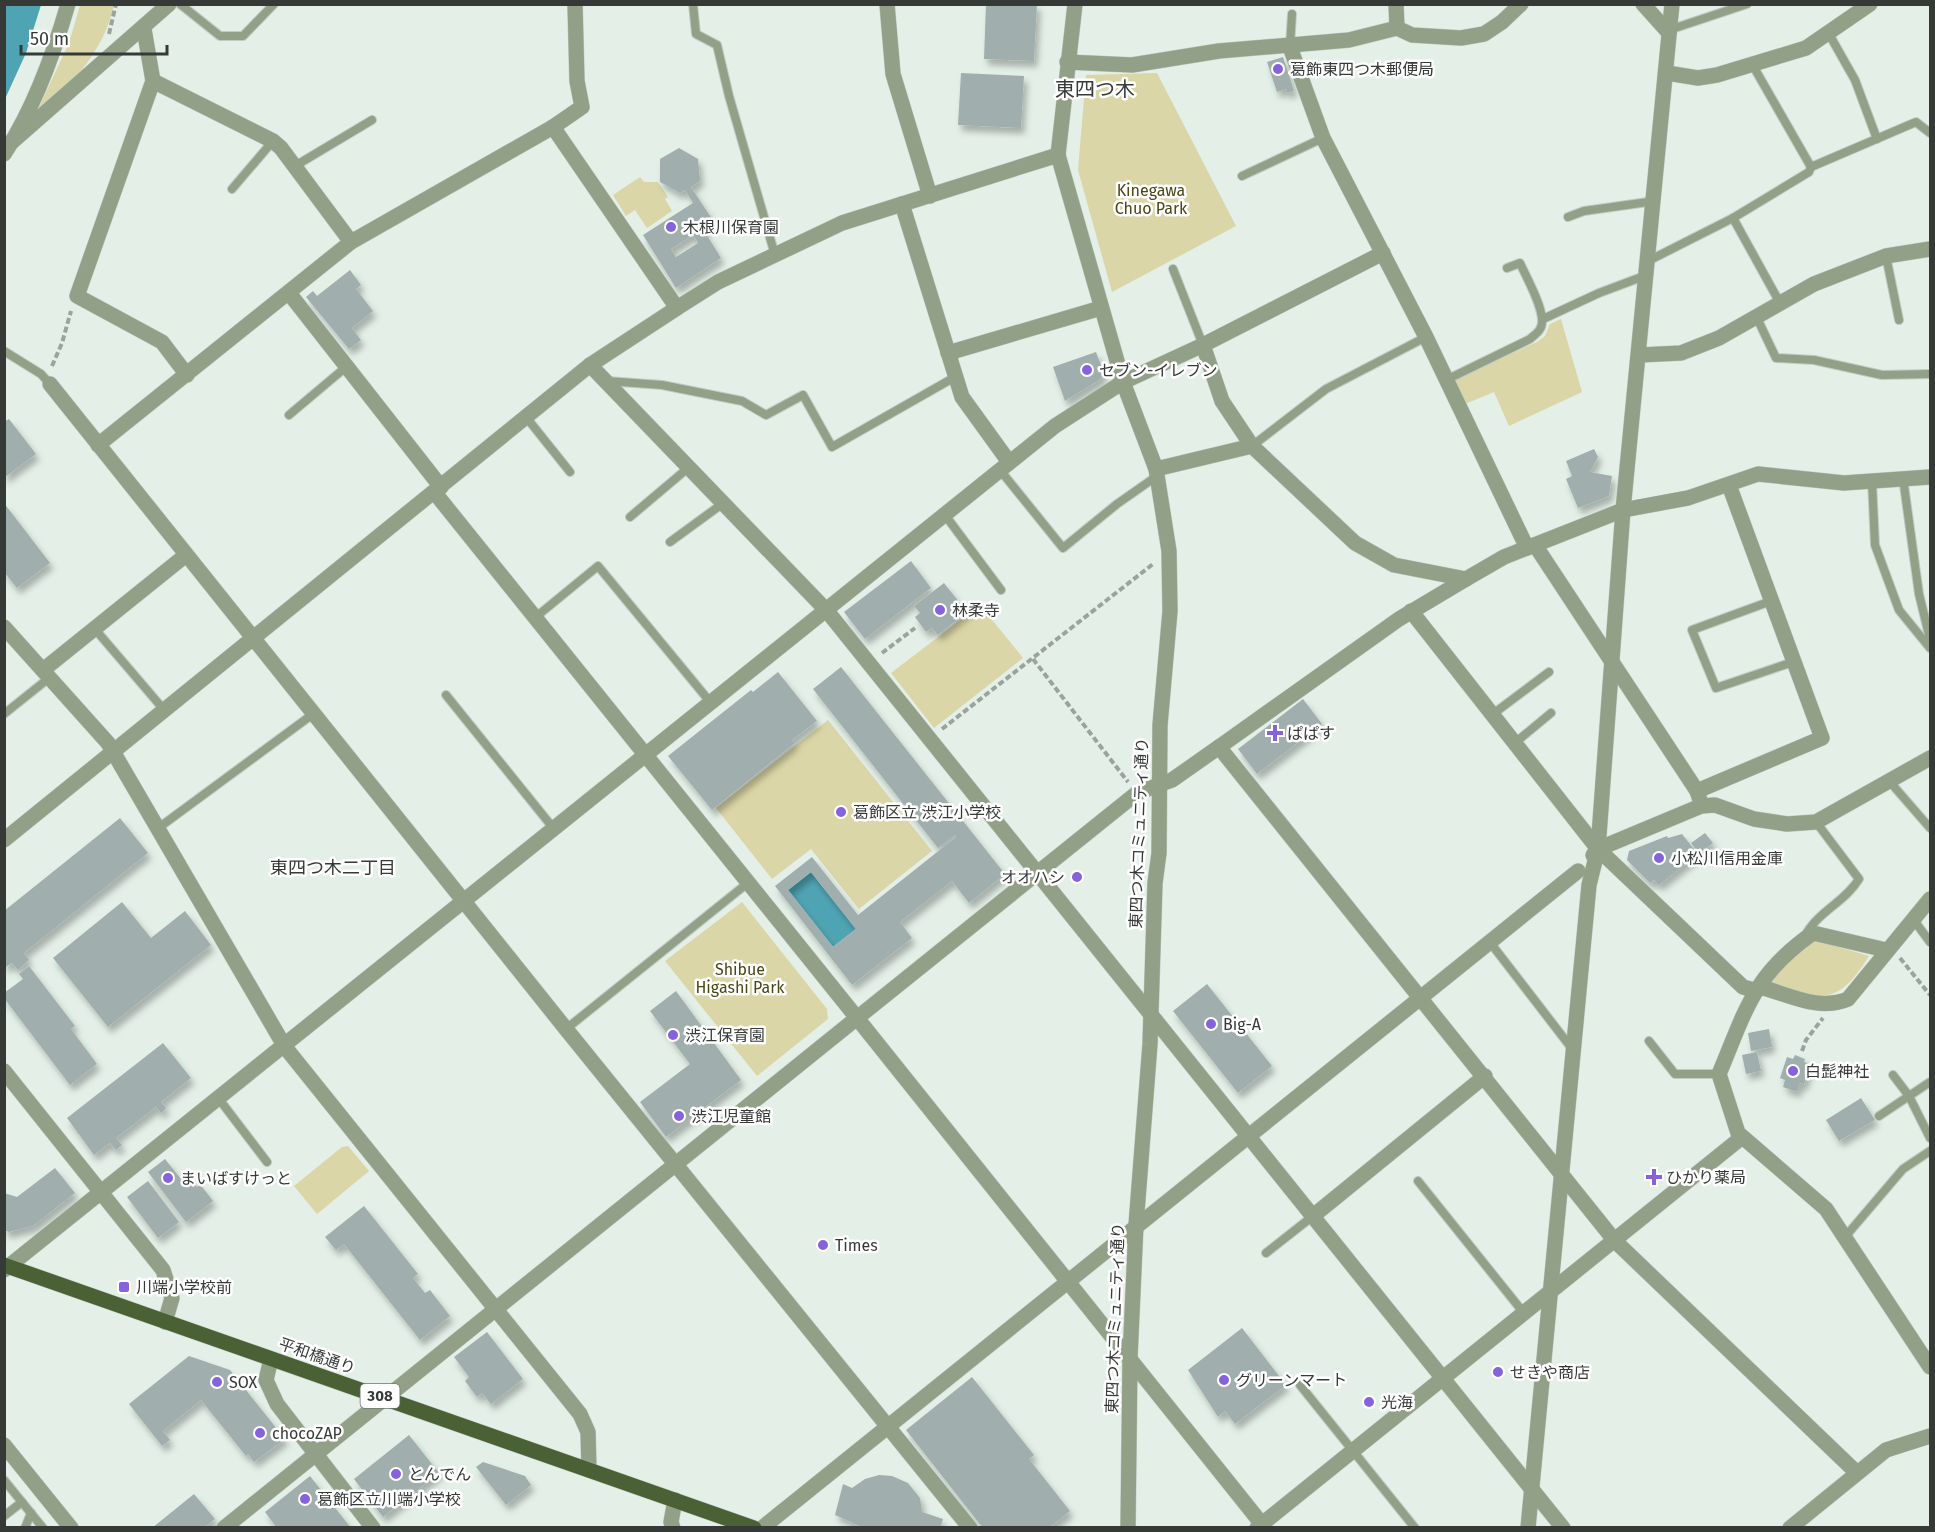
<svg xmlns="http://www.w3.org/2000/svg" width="1935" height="1532" font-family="'Fira Sans','Noto Sans JP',sans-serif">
<defs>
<filter id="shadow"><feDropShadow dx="3.5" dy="6" stdDeviation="3" flood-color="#0004"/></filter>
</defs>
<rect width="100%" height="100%" fill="#e3efe7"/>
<g fill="#dad6a7">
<path d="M 80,5 L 114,5 C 104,49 76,81 42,109 L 39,107 L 69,43 Z"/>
<path d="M 1157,73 L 1236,226 L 1112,292 L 1078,170 L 1086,75 Z"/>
<path d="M 640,177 L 644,182 L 658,182 L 668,197 L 665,199 L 672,211 L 647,228 L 635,210 L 626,216 L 613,195 Z"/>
<path d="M 1561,319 L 1582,392 L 1509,426 L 1494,392 L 1465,404 L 1455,382 L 1457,378 L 1537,342 L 1545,336 L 1550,324 Z"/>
<path d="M 980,605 L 1023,658 L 934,728 L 891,673 Z"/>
<path d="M 828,720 L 932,851 L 859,909 L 811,849 L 772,879 L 716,808 Z"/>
<path d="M 742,902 L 827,1009 L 828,1019 L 757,1076 L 665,961 Z"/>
<path d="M 1815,940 L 1869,956 C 1837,1007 1823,1000 1772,983 L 1770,976 Z"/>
<path d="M 348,1146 L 369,1171 L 317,1214 L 294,1186 L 342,1147 Z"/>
</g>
<g fill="#4fa4b4">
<path d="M 5,4 L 41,5 L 26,53 L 5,99 Z"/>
<path d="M 811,872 L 856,929 L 833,947 L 788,890 Z"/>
</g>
<g fill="#a0afad" fill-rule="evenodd" filter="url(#shadow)">
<path d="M 986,4 L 1037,4 L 1034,61 L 984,59 Z"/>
<path d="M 1283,57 L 1294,91 L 1287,93 L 1286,89 L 1277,92 L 1267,62 Z"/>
<path d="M 961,73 L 1024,76 L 1021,128 L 958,125 Z"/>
<path d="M 679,148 L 698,159 L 700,181 L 691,187 L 714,222 L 703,229 L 721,258 L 676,288 L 643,235 L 693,203 L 685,190 L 680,193 L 660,182 L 660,159 ZM 693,235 L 698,243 L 676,257 L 671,249 Z"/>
<path d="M 350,270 L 361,285 L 356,289 L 373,311 L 352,328 L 361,340 L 349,349 L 306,297 L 313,291 L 317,296 Z"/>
<path d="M 1096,352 L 1104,373 L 1101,379 L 1065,401 L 1053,367 Z"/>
<path d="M 9,419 L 36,454 L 4,478 L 4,422 Z"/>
<path d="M 1594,449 L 1598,457 L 1590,472 L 1612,476 L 1609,496 L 1578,508 L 1566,479 L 1572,476 L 1566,461 Z"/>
<path d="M 4,503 L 50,563 L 17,588 L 4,572 Z"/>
<path d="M 911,561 L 931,588 L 865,639 L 844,612 Z"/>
<path d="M 944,583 L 967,612 L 938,635 L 932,628 L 926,632 L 915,617 L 920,613 L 914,606 Z"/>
<path d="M 841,667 L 1005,874 L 969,903 L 952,881 L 900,922 L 912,938 L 852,985 L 775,886 L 812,857 L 858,915 L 956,837 L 955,835 L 938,848 L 813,689 ZM 811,872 L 856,929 L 833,947 L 788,890 Z"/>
<path d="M 778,672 L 817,721 L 792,740 L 795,743 L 712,810 L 668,756 L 751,690 L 753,692 Z"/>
<path d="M 1303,699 L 1322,724 L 1257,774 L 1238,749 Z"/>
<path d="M 120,818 L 148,853 L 24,953 L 29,960 L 18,970 L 12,963 L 4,968 L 4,911 Z"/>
<path d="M 1705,833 L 1713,843 L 1699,854 L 1691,843 Z"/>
<path d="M 1682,834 L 1698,854 L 1659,885 L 1654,880 L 1650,883 L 1627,860 L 1629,851 L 1667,836 L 1668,838 Z"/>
<path d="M 122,902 L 151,938 L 185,911 L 211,945 L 108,1027 L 53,958 Z"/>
<path d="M 29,966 L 75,1026 L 71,1029 L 97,1064 L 70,1085 L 4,998 L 4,993 L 23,979 L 19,974 Z"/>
<path d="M 1207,984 L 1272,1066 L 1238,1093 L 1173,1011 Z"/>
<path d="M 676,991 L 741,1080 L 666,1137 L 640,1102 L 690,1064 L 650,1011 Z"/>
<path d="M 1769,1029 L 1772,1047 L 1751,1051 L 1748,1033 Z"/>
<path d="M 163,1043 L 191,1078 L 161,1102 L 166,1108 L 161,1113 L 156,1107 L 116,1138 L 122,1145 L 116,1150 L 110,1143 L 94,1155 L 67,1118 Z"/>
<path d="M 1757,1052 L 1761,1071 L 1746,1074 L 1742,1055 Z"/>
<path d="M 1795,1055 L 1805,1059 L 1804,1062 L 1810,1064 L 1804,1085 L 1800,1083 L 1797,1092 L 1783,1087 L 1785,1080 L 1780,1078 L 1787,1057 L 1793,1059 Z"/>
<path d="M 1861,1098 L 1875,1120 L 1839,1141 L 1826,1120 Z"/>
<path d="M 165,1159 L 181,1179 L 187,1174 L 197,1187 L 200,1184 L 213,1201 L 186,1222 L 148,1172 Z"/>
<path d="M 55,1168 L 75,1193 L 33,1226 L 9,1232 L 4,1230 L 4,1193 L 17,1197 Z"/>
<path d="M 148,1181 L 179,1222 L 158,1238 L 127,1197 Z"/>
<path d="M 364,1206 L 418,1274 L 413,1278 L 425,1293 L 430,1290 L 450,1316 L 420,1340 L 344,1244 L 336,1250 L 325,1237 Z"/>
<path d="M 1242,1328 L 1286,1385 L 1235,1424 L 1225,1411 L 1218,1417 L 1188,1370 Z"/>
<path d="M 487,1332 L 523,1379 L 491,1404 L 482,1393 L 477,1397 L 465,1381 L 469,1377 L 454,1357 Z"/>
<path d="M 189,1356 L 230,1370 L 285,1439 L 254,1462 L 248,1454 L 246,1456 L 201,1400 L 163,1431 L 170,1440 L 162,1446 L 129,1404 Z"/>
<path d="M 972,1377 L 1034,1455 L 1029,1459 L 1070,1511 L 1049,1528 L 983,1528 L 906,1430 Z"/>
<path d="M 409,1435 L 439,1473 L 383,1517 L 354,1479 Z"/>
<path d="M 483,1462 L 525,1476 L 531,1485 L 506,1505 L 476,1467 Z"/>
<path d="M 879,1475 L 892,1476 L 908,1483 L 920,1498 L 922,1512 L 943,1519 L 940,1528 L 864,1528 L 835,1515 L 843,1484 L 852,1488 L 865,1479 Z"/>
<path d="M 310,1476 L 351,1528 L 277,1528 L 265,1512 Z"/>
<path d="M 194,1494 L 215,1519 L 204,1528 L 152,1528 Z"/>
</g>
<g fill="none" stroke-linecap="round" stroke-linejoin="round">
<g stroke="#c0cbc4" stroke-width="10">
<g id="service">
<path d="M 180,4 L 220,36 L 243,36 L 274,4"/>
<path d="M 693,4 L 696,34 L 717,45 L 729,96 L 775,255"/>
<path d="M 1669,30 L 1747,4"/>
<path d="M 1829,34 L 1855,80 L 1877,139"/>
<path d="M 1290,46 L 1292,14"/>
<path d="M 1752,64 L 1811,167"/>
<path d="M 295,166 L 372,120"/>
<path d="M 1242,176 L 1323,138"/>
<path d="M 232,189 L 273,141"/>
<path d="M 1568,217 L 1584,211 L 1655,201"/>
<path d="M 1733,218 L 1780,303"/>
<path d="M 1886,256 L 1899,320"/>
<path d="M 1648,261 L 1733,218 L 1809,172 L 1811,167 L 1916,122 L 1930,133"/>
<path d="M 1173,269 L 1203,345"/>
<path d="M 1757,318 L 1776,358 L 1814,360 L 1882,375 L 1930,374"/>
<path d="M 1543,319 L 1599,293 L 1647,275"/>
<path d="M 4,351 L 41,374 L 50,384"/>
<path d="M 1446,380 L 1530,339 C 1533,336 1538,333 1540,329 C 1549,316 1526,277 1520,263 L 1507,268"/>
<path d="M 607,381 L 662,385 L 742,401 L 766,415 L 803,395 L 832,447 L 955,377"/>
<path d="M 289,415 L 346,367"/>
<path d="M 526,417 L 570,472"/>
<path d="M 1252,446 L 1326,389 L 1426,337"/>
<path d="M 1000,470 L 1063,548 L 1117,504 L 1157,476"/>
<path d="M 1903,478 L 1919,594 L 1930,639"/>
<path d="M 1872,481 L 1875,545 L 1899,610 L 1930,648"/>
<path d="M 945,515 L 1001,590"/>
<path d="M 630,517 L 688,468"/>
<path d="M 670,542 L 722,504"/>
<path d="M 1771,601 L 1692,630 L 1716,688 L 1793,662"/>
<path d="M 537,616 L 598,566 L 711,703"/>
<path d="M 94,628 L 165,711"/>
<path d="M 446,695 L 554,829"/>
<path d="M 4,714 L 49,678"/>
<path d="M 1493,714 L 1549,672"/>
<path d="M 1516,742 L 1551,713"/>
<path d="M 1890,782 L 1930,828"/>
<path d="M 157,829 L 313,714"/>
<path d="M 1913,919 L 1930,942"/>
<path d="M 1805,936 C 1817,912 1845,902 1859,879 L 1816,822"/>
<path d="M 1489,941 L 1573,1050"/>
<path d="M 566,1029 L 749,882"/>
<path d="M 1649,1041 L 1675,1074 L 1719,1074"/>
<path d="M 1893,1075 L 1909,1096 L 1930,1138"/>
<path d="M 219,1099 L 267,1162"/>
<path d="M 1879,1116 L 1930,1082"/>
<path d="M 1418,1181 L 1523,1312"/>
<path d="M 1845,1237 L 1903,1169 L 1930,1151"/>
<path d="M 1266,1253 L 1313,1216"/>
<path d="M 1300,1385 L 1415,1528"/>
<path d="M 4,1480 L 43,1528"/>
<path d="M 4,1516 L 22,1502"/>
<path d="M 25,1528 L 31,1513"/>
</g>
</g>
<g stroke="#c0cbc4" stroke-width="16">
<g id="minor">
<path d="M 575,4 L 577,81 L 582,107 L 553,127 L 677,308 L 718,282 L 842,223 L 1058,155 L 1123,382 L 1156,469 L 1169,551 L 1170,611 L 1160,725 L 1159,853 L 1155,883 L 1150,1044 L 1136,1225 L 1130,1358 L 1128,1528"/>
<path d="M 887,4 L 893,74 L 930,196"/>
<path d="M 1396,4 L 1397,28"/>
<path d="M 1643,4 L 1669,33"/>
<path d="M 144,29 L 153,81 L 77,296 L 162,342 L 187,375"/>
<path d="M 1290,47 L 1323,138 L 1426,337 L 1527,548"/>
<path d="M 1067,62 L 1132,65 L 1219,51 L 1349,40 L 1397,28 L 1412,35 L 1461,38 L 1484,34 L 1502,22 L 1521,4"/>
<path d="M 1667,73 L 1698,78 L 1717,75 L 1806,48 L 1870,4"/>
<path d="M 153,81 L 273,141 L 281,148 L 351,242"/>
<path d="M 4,154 C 34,109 53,56 68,4"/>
<path d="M 902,204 L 962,397 L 1009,462"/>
<path d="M 289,293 L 441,487"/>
<path d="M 1203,345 L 1222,401 L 1252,446 L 1355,543 L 1394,565 L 1466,579"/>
<path d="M 948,353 L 1101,308"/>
<path d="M 1640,355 L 1681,353 L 1719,338 L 1814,284 L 1886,256 L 1930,249"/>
<path d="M 590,365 L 827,611 L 1563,1528"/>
<path d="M 50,384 L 566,1029 L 970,1528"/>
<path d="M 98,445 L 351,242 L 553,127"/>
<path d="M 1156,469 L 1252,446"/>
<path d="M 435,493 L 857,1018"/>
<path d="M 1535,545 L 1697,791 L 1700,800"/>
<path d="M 1411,611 L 1598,849 L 1743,987 L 1754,990 L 1764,988 C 1792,996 1820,1011 1848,999 L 1930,899"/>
<path d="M 4,627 L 108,743 L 285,1047 L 580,1414 L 588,1432 L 589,1470"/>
<path d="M 43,670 L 186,555"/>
<path d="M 1697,791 L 1822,738 L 1729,485"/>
<path d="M 4,840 L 590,365 L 677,308"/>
<path d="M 1593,855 L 1598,849 L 1701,806 L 1715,805 L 1754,819 L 1787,824 L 1816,822 L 1930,758"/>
<path d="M 1886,950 L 1813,933 C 1753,975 1746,1010 1719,1074 L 1738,1133 L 1826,1209 L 1930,1367"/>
<path d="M 4,1071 L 163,1270 L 172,1298 L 165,1322"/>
<path d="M 1313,1216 L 1485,1076"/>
<path d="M 4,1270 L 1055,426 L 1123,382 L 1203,345 L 1383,253"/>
<path d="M 4,1445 L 71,1528"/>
<path d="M 1856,1472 L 1615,1241 L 1219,747 L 1399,619 L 1466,579 L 1504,557 L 1623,510 L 1688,498 L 1758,474 L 1844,483 L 1930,477"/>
<path d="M 224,1528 L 857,1018 L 1265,1528"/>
<path d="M 673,1528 L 671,1522 L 675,1500"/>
<path d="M 1257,1528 L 1741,1138"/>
<path d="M 1528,1528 L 1589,885 L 1598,849 L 1623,510 L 1672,4"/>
<path d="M 1790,1528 L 1886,1450 L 1930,1436"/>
</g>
</g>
<g stroke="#c0cbc4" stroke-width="16">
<g id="tertiary">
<path d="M 13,141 L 169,4"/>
<path d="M 1058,155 L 1075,4"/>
<path d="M 857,1018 L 1137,793 L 1172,780 L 1219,747"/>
<path d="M 271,1359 L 266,1380 L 277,1404 L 373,1528"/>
<path d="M 762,1528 L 1578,871"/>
</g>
</g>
<g stroke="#c0cbc4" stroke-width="16">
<path id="primary" d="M 4,1265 L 754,1528"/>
</g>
<g stroke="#9aa39d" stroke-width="4" stroke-dasharray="6 3" stroke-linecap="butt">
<path d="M 109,34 L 116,4"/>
<path d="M 52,366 L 62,343 L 71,311"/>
<path d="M 882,653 L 915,628"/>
<path d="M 1033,659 L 1128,782"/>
<path d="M 942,729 L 1153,564"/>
<path d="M 1900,958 L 1930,995"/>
<path d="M 1802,1051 L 1806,1040 L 1823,1018"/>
</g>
<use href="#service" stroke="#92a088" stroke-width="8"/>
<use href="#minor" stroke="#92a088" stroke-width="15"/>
<use href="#tertiary" stroke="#92a088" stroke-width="15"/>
<use href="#primary" stroke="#4a6135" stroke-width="15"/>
</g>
<g fill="#8563dd" stroke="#fff" stroke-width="2">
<circle cx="1278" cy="69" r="6"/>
<circle cx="671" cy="227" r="6"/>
<circle cx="1087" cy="370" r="6"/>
<circle cx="940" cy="610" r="6"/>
<path d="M1272 724h6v6h6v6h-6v6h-6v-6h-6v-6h6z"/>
<circle cx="841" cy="812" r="6"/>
<circle cx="1659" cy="858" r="6"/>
<circle cx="1077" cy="877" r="6"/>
<circle cx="1211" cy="1024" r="6"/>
<circle cx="673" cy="1035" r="6"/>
<circle cx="1793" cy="1071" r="6"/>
<circle cx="679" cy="1116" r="6"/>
<path d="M1651 1168h6v6h6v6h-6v6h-6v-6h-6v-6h6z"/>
<circle cx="168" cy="1178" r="6"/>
<circle cx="823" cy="1245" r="6"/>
<rect x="118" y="1281" width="12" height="12" rx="3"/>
<circle cx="1498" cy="1372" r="6"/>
<circle cx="1224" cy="1380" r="6"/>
<circle cx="217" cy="1382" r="6"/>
<circle cx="1369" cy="1402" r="6"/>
<circle cx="260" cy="1433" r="6"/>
<circle cx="396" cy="1474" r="6"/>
<circle cx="305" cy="1499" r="6"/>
</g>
<g text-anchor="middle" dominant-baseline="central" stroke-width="5" stroke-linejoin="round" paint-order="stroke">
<rect fill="#fff" stroke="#727573" stroke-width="1.5" x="360.5" y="1384" width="39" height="24" rx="4.5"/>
<g font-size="15" font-weight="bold" fill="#353a37">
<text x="380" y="1396">308</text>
</g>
<g font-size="16" fill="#353a37" stroke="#fff" text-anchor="start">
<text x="1290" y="69">葛飾東四つ木郵便局</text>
<text x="683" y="227">木根川保育園</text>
<text x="1099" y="370">セブン-イレブン</text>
<text x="952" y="610">林柔寺</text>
<text x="1287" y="733">ぱぱす</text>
<text x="853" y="812">葛飾区立 渋江小学校</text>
<text x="1671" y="858">小松川信用金庫</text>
<text x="1065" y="877" text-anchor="end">オオハシ</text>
<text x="1223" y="1024">Big-A</text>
<text x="685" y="1035">渋江保育園</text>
<text x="1805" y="1071">白髭神社</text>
<text x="691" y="1116">渋江児童館</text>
<text x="1666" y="1177">ひかり薬局</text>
<text x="180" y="1178">まいばすけっと</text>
<text x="835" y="1245">Times</text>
<text x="136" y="1287">川端小学校前</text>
<text x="1510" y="1372">せきや商店</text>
<text x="1236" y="1380">グリーンマート</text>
<text x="229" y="1382">SOX</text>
<text x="1381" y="1402">光海</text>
<text x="272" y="1433">chocoZAP</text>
<text x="408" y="1474">とんでん</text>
<text x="317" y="1499">葛飾区立川端小学校</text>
</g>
<g font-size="16" fill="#4a4614" stroke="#fff">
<text x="1151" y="190">Kinegawa<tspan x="1151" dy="18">Chuo Park</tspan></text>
<text x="740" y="969">Shibue<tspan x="740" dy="18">Higashi Park</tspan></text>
</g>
<g font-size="16" fill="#353a37" stroke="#fff">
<text transform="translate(1139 833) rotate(-88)">東四つ木コミュニティ通り</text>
<text transform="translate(1115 1318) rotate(-88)">東四つ木コミュニティ通り</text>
<text transform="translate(317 1356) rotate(19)">平和橋通り</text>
</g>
<g font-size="18" fill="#353a37" stroke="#fff">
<text x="333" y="868">東四つ木二丁目</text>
</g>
<g font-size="20" fill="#353a37" stroke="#fff">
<text x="1095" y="89">東四つ木</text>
</g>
</g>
<rect width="1935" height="1532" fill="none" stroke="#353a37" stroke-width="12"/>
<path d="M21 45v9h146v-9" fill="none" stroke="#353a37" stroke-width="3"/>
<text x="30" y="45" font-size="18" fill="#353a37" stroke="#ffffff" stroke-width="4.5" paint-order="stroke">50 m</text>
</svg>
